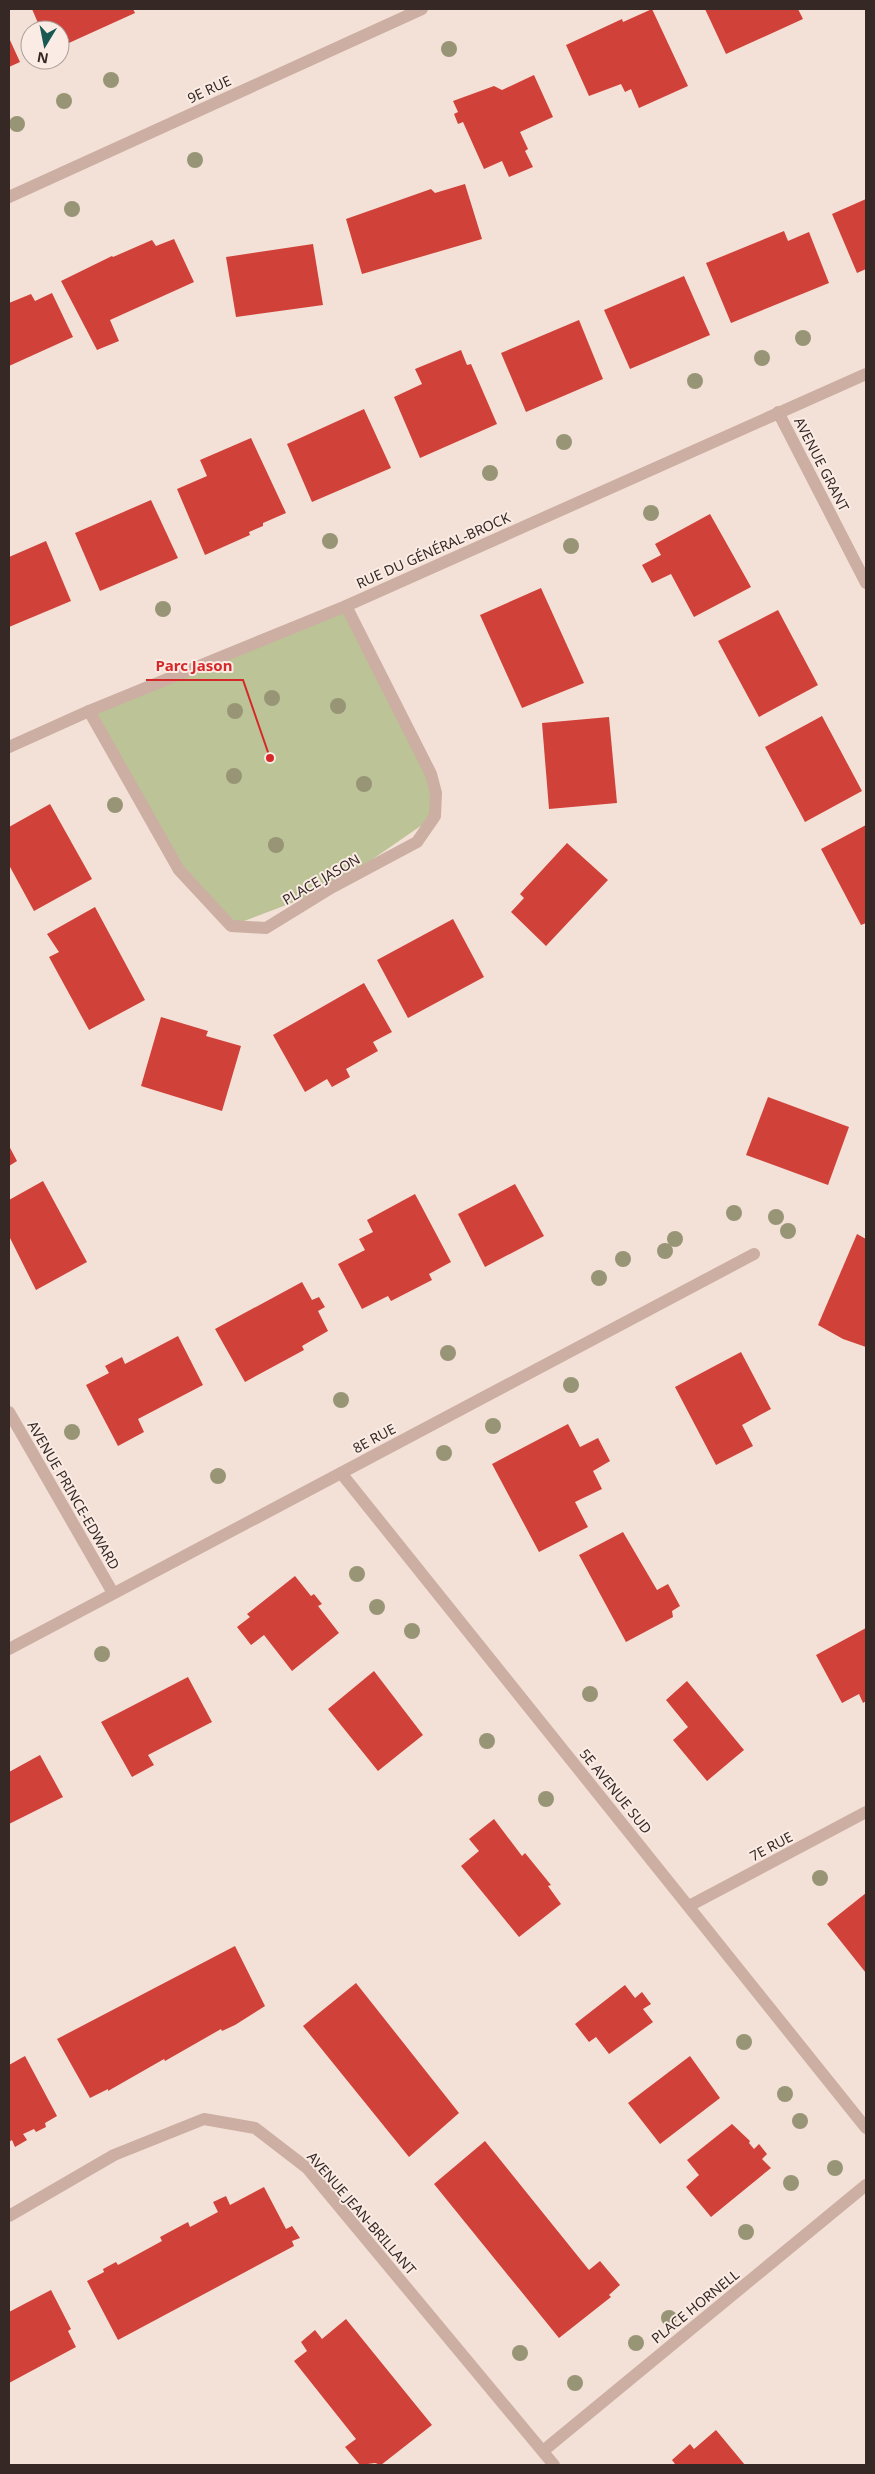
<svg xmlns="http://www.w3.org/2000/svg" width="875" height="2474" font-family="'Noto Sans',sans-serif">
<rect width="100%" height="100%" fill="#f3e1d7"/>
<path fill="#bcc396" d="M 346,606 L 431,774 L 435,816 L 331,888 L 231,926 L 179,870 L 89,711 Z"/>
<g fill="#d04139">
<path d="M 32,9 L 133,9 L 135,13 L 60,47 L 60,30 L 41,30 Z"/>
<path d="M 652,9 L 688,86 L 639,108 L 631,89 L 625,92 L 621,84 L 589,96 L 566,45 L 622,19 L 623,22 Z"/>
<path d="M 705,9 L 798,9 L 803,19 L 726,54 Z"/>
<path d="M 9,38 L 20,62 L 9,67 Z"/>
<path d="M 534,75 L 553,117 L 520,132 L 528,149 L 525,151 L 533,167 L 509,177 L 502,161 L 484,169 L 463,122 L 458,124 L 454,114 L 458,112 L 453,101 L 494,86 L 502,90 Z"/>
<path d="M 465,184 L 482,239 L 362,274 L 346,219 L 431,189 L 435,193 Z"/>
<path d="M 866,199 L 866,269 L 857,273 L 832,214 Z"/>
<path d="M 784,231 L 788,241 L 809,232 L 829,283 L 731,323 L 706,263 Z"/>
<path d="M 174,239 L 194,282 L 110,320 L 119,341 L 97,350 L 61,281 L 112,256 L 113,257 L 152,240 L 156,246 Z"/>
<path d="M 313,244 L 323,305 L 236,317 L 226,257 Z"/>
<path d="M 684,276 L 710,335 L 630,369 L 604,310 Z"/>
<path d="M 52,293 L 73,337 L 9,366 L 9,303 L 31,294 L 35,301 Z"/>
<path d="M 579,320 L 603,379 L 526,412 L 501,353 Z"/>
<path d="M 461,350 L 467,365 L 471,364 L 497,424 L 420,458 L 394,397 L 422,384 L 415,369 Z"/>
<path d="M 364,409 L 391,468 L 312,502 L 287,444 Z"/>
<path d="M 251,438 L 286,513 L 263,523 L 263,526 L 249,532 L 250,535 L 205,555 L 177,489 L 207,476 L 200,460 Z"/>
<path d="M 151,500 L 178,558 L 100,591 L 75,533 Z"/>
<path d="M 710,514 L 751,587 L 694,617 L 671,574 L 652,583 L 642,565 L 661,555 L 655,544 Z"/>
<path d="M 46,541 L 71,601 L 9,627 L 9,557 Z"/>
<path d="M 541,588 L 584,683 L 522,708 L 480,615 Z"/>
<path d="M 778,610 L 818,685 L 759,717 L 718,641 Z"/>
<path d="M 822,716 L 862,791 L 805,822 L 765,747 Z"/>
<path d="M 609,717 L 617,803 L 549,809 L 542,723 Z"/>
<path d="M 50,804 L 92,879 L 34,911 L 9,865 L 9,827 Z"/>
<path d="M 866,825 L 866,923 L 861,925 L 821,849 Z"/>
<path d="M 567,843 L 608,880 L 546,946 L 511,912 L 524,898 L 520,894 Z"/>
<path d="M 95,907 L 145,1000 L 89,1030 L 49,957 L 59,952 L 47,934 Z"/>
<path d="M 453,919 L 484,977 L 408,1018 L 377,960 Z"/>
<path d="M 364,983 L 392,1032 L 373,1042 L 378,1051 L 346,1069 L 350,1077 L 332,1087 L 327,1079 L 305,1092 L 273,1035 Z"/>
<path d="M 161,1017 L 208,1031 L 206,1036 L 241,1046 L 222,1111 L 141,1086 Z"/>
<path d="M 768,1097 L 849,1127 L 828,1185 L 746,1155 Z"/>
<path d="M 9,1146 L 17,1161 L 9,1166 Z"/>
<path d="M 43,1181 L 87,1262 L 36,1290 L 9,1236 L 9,1200 Z"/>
<path d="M 515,1184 L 544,1236 L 485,1267 L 458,1214 Z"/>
<path d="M 415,1194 L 451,1262 L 429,1274 L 432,1280 L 391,1301 L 388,1296 L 362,1309 L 338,1264 L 365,1250 L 359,1239 L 373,1232 L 367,1220 Z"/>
<path d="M 857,1234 L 866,1239 L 866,1347 L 843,1339 L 818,1325 Z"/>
<path d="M 302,1282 L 312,1300 L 319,1297 L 325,1307 L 318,1311 L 328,1331 L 302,1346 L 304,1350 L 245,1382 L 215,1329 Z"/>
<path d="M 178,1336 L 203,1385 L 138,1419 L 144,1432 L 118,1446 L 86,1385 L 109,1373 L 105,1366 L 122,1357 L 125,1364 Z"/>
<path d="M 741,1352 L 771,1409 L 742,1425 L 753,1446 L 716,1465 L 675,1387 Z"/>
<path d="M 568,1424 L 580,1447 L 598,1438 L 610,1461 L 593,1471 L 602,1489 L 575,1502 L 588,1527 L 539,1552 L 492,1464 Z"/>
<path d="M 623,1532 L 657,1590 L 668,1584 L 680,1606 L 672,1611 L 673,1617 L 626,1642 L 579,1555 Z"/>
<path d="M 295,1576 L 311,1596 L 314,1594 L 322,1604 L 318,1606 L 339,1633 L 292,1671 L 264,1635 L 251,1645 L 237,1627 L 250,1617 L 247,1614 Z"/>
<path d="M 866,1628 L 866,1701 L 863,1703 L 859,1694 L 842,1703 L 816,1655 Z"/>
<path d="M 374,1671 L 423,1735 L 378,1771 L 328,1709 Z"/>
<path d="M 188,1677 L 212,1722 L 148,1755 L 154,1765 L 132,1777 L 101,1722 Z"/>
<path d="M 687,1681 L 744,1750 L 707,1781 L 673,1740 L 688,1727 L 666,1700 Z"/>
<path d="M 40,1755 L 63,1797 L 9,1824 L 9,1772 Z"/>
<path d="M 494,1819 L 522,1856 L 525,1853 L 551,1885 L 548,1886 L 561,1904 L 519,1937 L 461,1866 L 479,1851 L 469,1839 Z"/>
<path d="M 866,1893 L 866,1973 L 827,1924 Z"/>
<path d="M 235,1946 L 265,2006 L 235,2025 L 222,2031 L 221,2029 L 165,2061 L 164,2059 L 108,2091 L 108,2089 L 90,2098 L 57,2039 Z"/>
<path d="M 356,1983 L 459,2113 L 409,2157 L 303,2026 Z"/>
<path d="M 625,1985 L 635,1998 L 642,1992 L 651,2004 L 643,2009 L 653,2022 L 609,2054 L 596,2037 L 589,2042 L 575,2024 Z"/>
<path d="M 25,2056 L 57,2116 L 45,2123 L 46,2127 L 36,2132 L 34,2129 L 23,2134 L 27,2140 L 15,2147 L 12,2140 L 9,2142 L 9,2065 Z"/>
<path d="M 690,2056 L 720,2098 L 660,2144 L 628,2103 Z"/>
<path d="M 732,2124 L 750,2141 L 749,2143 L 754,2149 L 759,2144 L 767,2154 L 762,2159 L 771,2168 L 711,2217 L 686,2187 L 699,2175 L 687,2160 Z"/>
<path d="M 485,2141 L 589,2270 L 600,2261 L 620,2285 L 609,2295 L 611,2297 L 559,2338 L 434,2184 Z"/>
<path d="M 264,2187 L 286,2229 L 292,2226 L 300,2238 L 292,2241 L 294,2246 L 118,2340 L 87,2281 L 104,2272 L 103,2269 L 116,2262 L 118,2265 L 162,2241 L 160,2237 L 188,2222 L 190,2227 L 218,2212 L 213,2202 L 226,2196 L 230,2205 Z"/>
<path d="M 51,2290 L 71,2329 L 68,2331 L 76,2347 L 9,2383 L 9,2312 Z"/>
<path d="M 346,2319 L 432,2425 L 381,2465 L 375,2463 L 360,2465 L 345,2447 L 356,2439 L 294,2361 L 307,2351 L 301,2342 L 315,2330 L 322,2339 Z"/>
<path d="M 716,2430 L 745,2465 L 673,2465 L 675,2464 L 672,2460 L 690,2444 L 694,2449 Z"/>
</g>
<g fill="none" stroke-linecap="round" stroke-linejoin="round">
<g stroke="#ccaea3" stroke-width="12">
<path d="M 9,197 L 422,9"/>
<path d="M 778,412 L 866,583"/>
<path d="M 89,711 L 179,870 L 231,926 L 266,928 L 331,888 L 417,842 L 435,816 L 436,793 L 431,774 L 346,606"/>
<path d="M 9,747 L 89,711 L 346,606 L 866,374"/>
<path d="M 9,1412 L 113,1593"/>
<path d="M 341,1473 L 866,2128"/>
<path d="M 9,1649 L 754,1254"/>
<path d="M 689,1906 L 866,1812"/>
<path d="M 9,2216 L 114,2155 L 204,2119 L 255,2128 L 307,2168 L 554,2465"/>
<path d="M 543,2451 L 866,2185"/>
</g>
</g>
<g fill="#989576">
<circle cx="449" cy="49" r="8"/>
<circle cx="111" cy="80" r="8"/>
<circle cx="64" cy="101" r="8"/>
<circle cx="17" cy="124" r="8"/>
<circle cx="195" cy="160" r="8"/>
<circle cx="72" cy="209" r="8"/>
<circle cx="803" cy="338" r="8"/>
<circle cx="762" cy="358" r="8"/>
<circle cx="695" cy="381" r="8"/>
<circle cx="564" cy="442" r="8"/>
<circle cx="490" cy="473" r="8"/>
<circle cx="651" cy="513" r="8"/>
<circle cx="330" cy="541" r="8"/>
<circle cx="571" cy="546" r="8"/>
<circle cx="163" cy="609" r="8"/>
<circle cx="272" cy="698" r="8"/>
<circle cx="338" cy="706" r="8"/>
<circle cx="235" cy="711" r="8"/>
<circle cx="234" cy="776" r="8"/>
<circle cx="364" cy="784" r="8"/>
<circle cx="115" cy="805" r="8"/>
<circle cx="276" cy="845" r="8"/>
<circle cx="734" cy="1213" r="8"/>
<circle cx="776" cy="1217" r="8"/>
<circle cx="788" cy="1231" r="8"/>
<circle cx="675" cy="1239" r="8"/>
<circle cx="665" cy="1251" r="8"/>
<circle cx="623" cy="1259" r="8"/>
<circle cx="599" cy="1278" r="8"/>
<circle cx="448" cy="1353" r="8"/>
<circle cx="571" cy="1385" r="8"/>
<circle cx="341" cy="1400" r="8"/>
<circle cx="493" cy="1426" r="8"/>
<circle cx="72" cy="1432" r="8"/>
<circle cx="444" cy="1453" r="8"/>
<circle cx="218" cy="1476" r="8"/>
<circle cx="357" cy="1574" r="8"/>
<circle cx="377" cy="1607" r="8"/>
<circle cx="412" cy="1631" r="8"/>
<circle cx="102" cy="1654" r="8"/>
<circle cx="590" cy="1694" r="8"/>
<circle cx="487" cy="1741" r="8"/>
<circle cx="546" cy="1799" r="8"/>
<circle cx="820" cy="1878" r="8"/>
<circle cx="744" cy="2042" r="8"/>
<circle cx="785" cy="2094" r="8"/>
<circle cx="800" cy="2121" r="8"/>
<circle cx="835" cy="2168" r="8"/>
<circle cx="791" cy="2183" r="8"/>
<circle cx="746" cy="2232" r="8"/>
<circle cx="669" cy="2318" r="8"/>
<circle cx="636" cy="2343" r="8"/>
<circle cx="520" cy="2353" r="8"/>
<circle cx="575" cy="2383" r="8"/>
</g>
<g text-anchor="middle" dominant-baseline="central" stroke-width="4" stroke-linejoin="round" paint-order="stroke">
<g font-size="14" fill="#362825" stroke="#faece4">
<text transform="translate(209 89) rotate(-25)">9E RUE</text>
<text transform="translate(822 464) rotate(63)">AVENUE GRANT</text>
<text transform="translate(433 550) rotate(-24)">RUE DU GÉNÉRAL-BROCK</text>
<text transform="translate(321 879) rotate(-30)">PLACE JASON</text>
<text transform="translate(374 1438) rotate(-28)">8E RUE</text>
<text transform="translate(74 1495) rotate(60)">AVENUE PRINCE-EDWARD</text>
<text transform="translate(616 1791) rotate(51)">5E AVENUE SUD</text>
<text transform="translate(771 1846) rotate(-28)">7E RUE</text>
<text transform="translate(362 2213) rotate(49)">AVENUE JEAN-BRILLANT</text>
<text transform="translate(695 2306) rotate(-39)">PLACE HORNELL</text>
</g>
</g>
<path fill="none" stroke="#d62828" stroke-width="2" d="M270 758L243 680H146"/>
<circle fill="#d62828" stroke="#faece4" stroke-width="2" cx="270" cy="758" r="5"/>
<g font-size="15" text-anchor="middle" font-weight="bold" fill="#d62828" stroke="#faece4" stroke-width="4" stroke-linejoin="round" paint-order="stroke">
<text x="194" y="671">Parc Jason</text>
</g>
<rect width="875" height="2474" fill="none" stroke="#362825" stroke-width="20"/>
<g transform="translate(45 45) rotate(190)"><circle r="24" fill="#faece4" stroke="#ac9e98"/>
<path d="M0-4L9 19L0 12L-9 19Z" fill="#185a53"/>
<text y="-8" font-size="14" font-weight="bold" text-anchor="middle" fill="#362825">N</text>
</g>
</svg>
